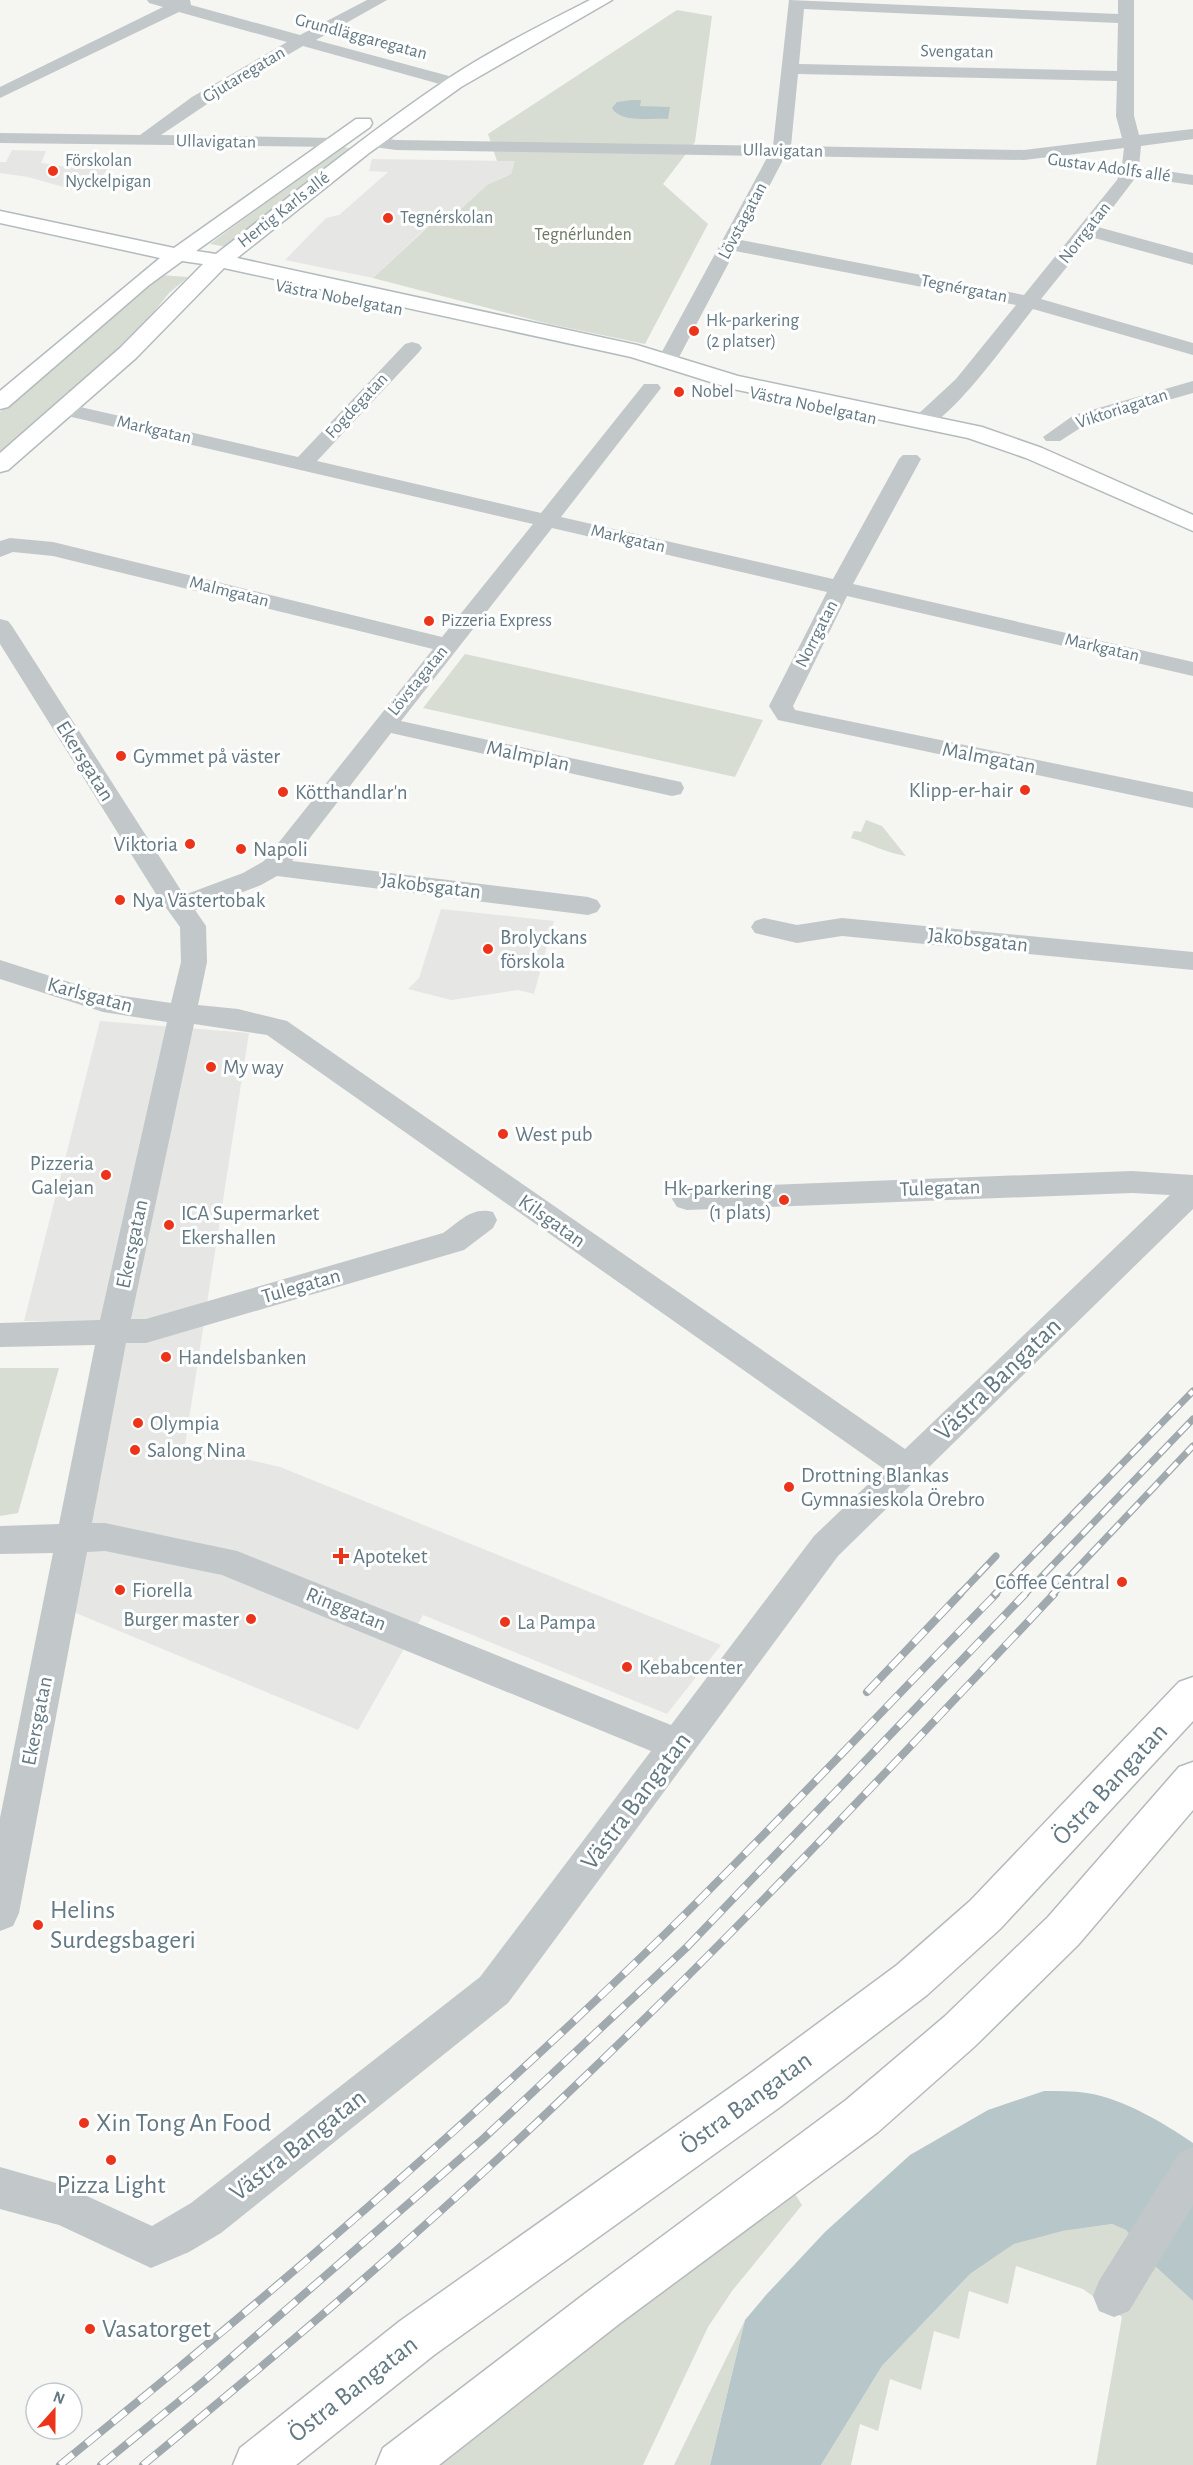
<svg xmlns="http://www.w3.org/2000/svg" width="1193" height="2465" font-family="'Alegreya Sans',sans-serif">
<rect width="100%" height="100%" fill="#f5f5f1"/>
<g fill="#e6e7e5">
<path d="M 12,150 L 46,151 L 41,163 L 67,167 L 107,169 L 102,178 L 90,186 L 74,190 L 28,177 L 0,173 L 0,162 L 6,162 Z"/>
<path d="M 372,159 L 516,161 L 511,174 L 487,185 L 450,219 L 429,225 L 373,278 L 285,260 L 326,218 L 339,215 L 388,172 L 369,171 Z"/>
<path d="M 441,909 L 554,921 L 534,994 L 518,990 L 451,1000 L 408,989 L 419,978 Z"/>
<path d="M 100,1021 L 249,1033 L 185,1445 L 280,1467 L 721,1645 L 667,1714 L 423,1615 L 358,1730 L 71,1611 L 130,1322 L 24,1321 Z"/>
</g>
<g fill="#d7ddd2">
<path d="M 677,10 L 712,16 L 695,142 L 663,184 L 708,224 L 645,344 L 549,324 L 373,278 L 430,225 L 450,219 L 487,185 L 511,174 L 515,161 L 497,161 L 488,134 Z"/>
<path d="M 342,146 L 351,149 L 227,247 L 210,244 Z"/>
<path d="M 160,275 L 188,277 L 169,293 L 137,333 L 0,456 L 0,412 Z"/>
<path d="M 465,654 L 763,720 L 735,777 L 423,708 Z"/>
<path d="M 866,820 L 882,826 L 906,856 C 886,853 871,844 851,838 L 854,831 L 861,832 Z"/>
<path d="M 0,1368 L 59,1368 L 18,1513 L 0,1516 Z"/>
<path d="M 793,2191 L 802,2205 L 732,2291 L 708,2327 L 643,2465 L 435,2465 Z"/>
<path d="M 1112,2224 L 1126,2230 L 1156,2267 L 1193,2301 L 1193,2465 L 1096,2465 L 1122,2317 L 1083,2289 L 1016,2266 L 1008,2304 L 969,2291 L 959,2339 L 934,2331 L 921,2390 L 890,2379 L 878,2431 L 860,2424 L 851,2465 L 821,2465 L 882,2366 L 970,2274 L 1014,2244 L 1063,2231 Z"/>
<path d="M 745,2320 L 710,2465 L 674,2465 Z"/>
</g>
<g fill="#b7c6c8">
<path d="M 631,100 L 641,100 L 640,106 L 670,107 L 668,119 C 652,118 620,123 612,108 L 617,102 Z"/>
<path d="M 1044,2091 C 1058,2091 1073,2091 1087,2093 C 1124,2099 1162,2122 1193,2143 L 1193,2301 L 1156,2267 L 1126,2230 L 1112,2224 L 1063,2231 L 1014,2244 L 970,2274 L 882,2366 L 821,2465 L 710,2465 L 745,2320 L 766,2295 L 825,2232 L 910,2155 L 988,2110 Z"/>
</g>
<g fill="none" stroke-linecap="round" stroke-linejoin="round">
<g stroke="#b4bbbe" stroke-width="3">
<path id="secondary" d="M 590,0 L 612,0 L 461,87 L 369,153 L 237,258 L 637,345 L 738,376 L 982,427 L 1042,448 L 1193,515 L 1193,531 L 1026,458 L 968,438 L 733,389 L 631,357 L 224,268 L 136,358 L 8,470 L 0,472 L 0,453 L 120,348 L 203,264 L 182,261 L 149,285 L 8,407 L 0,409 L 0,391 L 160,258 L 0,223 L 0,211 L 174,248 L 356,119 L 370,119 L 372,123 L 370,127 L 196,251 L 216,254 C 292,195 366,134 446,80 C 491,50 541,25 590,0 Z"/>
</g>
<g stroke="#b5babd" stroke-width="3">
<g id="primary">
<path d="M 1193,1677 L 1193,1721 L 1000,1929 L 927,1995 L 780,2107 L 434,2355 L 296,2465 L 233,2465 L 240,2448 L 400,2321 L 748,2075 L 897,1965 L 970,1901 L 1179,1682 Z"/>
<path d="M 1193,1762 L 1193,1810 L 1078,1945 L 974,2047 L 878,2132 L 619,2324 L 439,2465 L 376,2465 L 383,2448 L 587,2292 L 846,2100 L 944,2017 L 1048,1917 L 1179,1767 Z"/>
</g>
</g>
<g fill="#c2c7c9" fill-rule="evenodd">
<path d="M 147,0 L 190,0 L 191,5 L 300,35 L 367,0 L 387,0 L 316,40 L 460,79 L 462,83 L 454,88 L 303,46 L 234,86 L 161,135 L 333,138 L 339,139 L 342,143 L 339,147 L 0,143 L 0,133 L 140,135 L 192,97 L 287,42 L 179,12 L 0,98 L 0,87 L 163,7 L 149,3 Z"/>
<path d="M 789,0 L 1118,14 L 1118,0 L 1134,0 L 1134,116 L 1139,135 L 1193,129 L 1193,139 L 1141,146 L 1139,167 L 1193,175 L 1193,185 L 1136,177 L 1098,227 L 1193,253 L 1193,265 L 1091,237 L 1041,299 L 1193,343 L 1193,355 L 1033,309 C 1012,335 956,414 928,426 C 923,428 919,427 915,425 L 912,421 L 915,417 L 956,379 L 1016,305 L 735,251 L 677,361 L 674,365 L 660,365 L 657,361 L 768,156 L 396,150 L 367,146 L 364,142 L 373,137 L 396,140 L 773,146 ZM 804,9 L 1118,23 L 1117,71 L 799,64 ZM 798,74 L 1117,81 L 1116,116 L 1122,138 L 1024,150 L 791,146 ZM 1124,148 L 1122,165 L 1060,156 ZM 785,156 L 1024,160 L 1057,156 L 1050,161 L 1053,165 L 1119,175 L 1117,180 L 1024,295 L 741,240 Z"/>
<path d="M 412,342 L 419,344 L 422,348 L 419,352 L 317,461 L 541,513 L 644,384 L 658,384 L 661,388 L 561,517 L 833,579 L 899,459 L 903,455 L 917,455 L 921,459 L 853,584 L 1193,662 L 1193,676 L 847,596 L 793,706 L 795,710 L 1193,792 L 1193,808 L 778,720 L 769,706 L 827,592 L 552,528 L 401,721 L 681,782 L 684,788 L 681,794 L 672,796 L 391,733 L 292,861 L 588,897 L 597,900 L 601,906 L 597,912 L 588,915 L 277,876 L 261,885 L 195,910 L 206,926 L 207,962 L 198,1005 L 238,1009 L 287,1021 L 905,1449 L 1170,1195 L 1132,1193 L 687,1210 L 677,1207 L 672,1199 L 677,1191 L 687,1188 L 1132,1171 L 1193,1175 L 1193,1209 L 838,1556 L 508,2003 L 221,2233 L 189,2252 L 151,2268 L 59,2225 L 0,2209 L 0,2167 L 63,2185 L 152,2226 L 191,2203 L 480,1977 L 651,1751 L 222,1575 L 105,1551 L 87,1552 L 19,1913 L 13,1926 L 0,1931 L 0,1818 L 53,1553 L 0,1554 L 0,1526 L 59,1524 L 95,1345 L 0,1347 L 0,1323 L 100,1320 L 167,1022 L 103,1012 L 0,979 L 0,960 L 103,993 L 171,1003 L 181,962 L 180,927 L 156,894 L 0,644 L 0,619 L 8,621 L 12,626 L 184,895 L 243,873 L 264,861 L 433,649 L 53,556 L 13,552 L 0,557 L 0,541 L 10,538 L 53,542 L 442,637 L 533,524 L 63,415 L 56,413 L 53,409 L 56,405 L 63,403 L 298,457 L 405,344 ZM 194,1024 L 267,1035 L 884,1469 L 814,1536 L 671,1725 L 237,1551 L 105,1523 L 92,1523 L 126,1343 L 146,1343 L 464,1250 L 493,1228 L 497,1220 L 493,1212 C 472,1206 459,1222 443,1233 L 146,1319 L 131,1319 Z"/>
<path d="M 1193,381 L 1193,393 L 1088,423 L 1060,441 L 1046,441 L 1043,437 L 1074,415 Z"/>
<path d="M 764,918 L 797,925 L 842,918 L 1193,952 L 1193,970 L 842,936 L 797,943 L 755,933 L 751,927 L 755,921 Z"/>
<path d="M 1193,2147 L 1193,2205 L 1129,2311 L 1114,2317 L 1099,2311 L 1093,2296 L 1099,2281 L 1179,2153 Z"/>
</g>
<use href="#secondary" fill="#fff" fill-rule="evenodd"/>
<use href="#primary" fill="#fff" fill-rule="evenodd"/>
<g stroke="#a0a9ad" stroke-width="7">
<g id="rail-far1">
<path d="M 959,1595 L 996,1556"/>
<path d="M 994,1595 L 1193,1391"/>
<path d="M 1024,1595 L 1193,1419"/>
<path d="M 1052,1595 L 1193,1446"/>
</g>
</g>
<g stroke="#a0a9ad" stroke-width="8">
<g id="rail">
<path d="M 867,1692 L 960,1594"/>
<path d="M 60,2465 C 268,2297 472,2122 664,1935 C 777,1824 885,1707 996,1594"/>
<path d="M 101,2465 L 204,2381 L 484,2138 L 687,1947 L 1025,1594"/>
<path d="M 143,2465 C 290,2344 435,2221 572,2089 C 739,1930 896,1762 1054,1594"/>
</g>
</g>
<use href="#rail-far1" stroke="#fff" stroke-width="4.5" stroke-dasharray="14" stroke-linecap="butt"/>
<use href="#rail" stroke="#fff" stroke-width="6" stroke-dasharray="17" stroke-linecap="butt"/>
</g>
<g fill="#ec341b" stroke="#fff" stroke-width="2">
<circle cx="53" cy="171" r="6"/>
<circle cx="388" cy="218" r="6"/>
<circle cx="694" cy="331" r="6"/>
<circle cx="679" cy="392" r="6"/>
<circle cx="429" cy="621" r="6"/>
<circle cx="121" cy="756" r="6"/>
<circle cx="1025" cy="790" r="6"/>
<circle cx="283" cy="792" r="6"/>
<circle cx="190" cy="844" r="6"/>
<circle cx="241" cy="849" r="6"/>
<circle cx="120" cy="900" r="6"/>
<circle cx="488" cy="949" r="6"/>
<circle cx="211" cy="1067" r="6"/>
<circle cx="503" cy="1134" r="6"/>
<circle cx="106" cy="1175" r="6"/>
<circle cx="784" cy="1200" r="6"/>
<circle cx="169" cy="1225" r="6"/>
<circle cx="166" cy="1357" r="6"/>
<circle cx="138" cy="1423" r="6"/>
<circle cx="135" cy="1450" r="6"/>
<circle cx="789" cy="1487" r="6"/>
<path d="M338 1547h6v6h6v6h-6v6h-6v-6h-6v-6h6z"/>
<circle cx="1122" cy="1582" r="6"/>
<circle cx="120" cy="1590" r="6"/>
<circle cx="251" cy="1619" r="6"/>
<circle cx="505" cy="1622" r="6"/>
<circle cx="627" cy="1667" r="6"/>
<circle cx="38" cy="1925" r="6"/>
<circle cx="84" cy="2123" r="6"/>
<circle cx="111" cy="2160" r="6"/>
<circle cx="90" cy="2329" r="6"/>
</g>
<g text-anchor="middle" dominant-baseline="central" stroke-width="6" stroke-linejoin="round" paint-order="stroke">
<g font-size="18" fill="#637984" stroke="#fff">
<text transform="translate(361 37) rotate(15)">Grundläggaregatan</text>
<text transform="translate(957 52) rotate(1)">Svengatan</text>
<text transform="translate(244 75) rotate(-31)">Gjutaregatan</text>
<text transform="translate(216 142) rotate(1)">Ullavigatan</text>
<text transform="translate(783 151) rotate(1)">Ullavigatan</text>
<text transform="translate(1109 168) rotate(8)">Gustav Adolfs allé</text>
<text transform="translate(284 210) rotate(-38)">Hertig Karls allé</text>
<text transform="translate(743 221) rotate(-62)">Lövstagatan</text>
<text transform="translate(1085 233) rotate(-52)">Norrgatan</text>
<text transform="translate(964 289) rotate(11)">Tegnérgatan</text>
<text transform="translate(339 298) rotate(11)">Västra Nobelgatan</text>
<text transform="translate(357 406) rotate(-47)">Fogdegatan</text>
<text transform="translate(813 406) rotate(12)">Västra Nobelgatan</text>
<text transform="translate(1122 409) rotate(-18)">Viktoriagatan</text>
<text transform="translate(154 430) rotate(13)">Markgatan</text>
<text transform="translate(628 539) rotate(13)">Markgatan</text>
<text transform="translate(229 592) rotate(14)">Malmgatan</text>
<text transform="translate(817 634) rotate(-63)">Norrgatan</text>
<text transform="translate(1102 648) rotate(13)">Markgatan</text>
<text transform="translate(418 681) rotate(-51)">Lövstagatan</text>
</g>
<g font-size="18" fill="#637984" stroke="#fff" text-anchor="start">
<text x="65" y="161">Förskolan<tspan x="65" dy="21">Nyckelpigan</tspan></text>
<text x="400" y="218">Tegnérskolan</text>
<text x="706" y="321">Hk-parkering<tspan x="706" dy="21">(2 platser)</tspan></text>
<text x="691" y="392">Nobel</text>
<text x="441" y="621">Pizzeria Express</text>
</g>
<g font-size="18" fill="#6a7b62" stroke="#fff">
<text x="583" y="235">Tegnérlunden</text>
</g>
<g font-size="21" fill="#637984" stroke="#fff" text-anchor="start">
<text x="133" y="756">Gymmet på väster</text>
<text x="1013" y="790" text-anchor="end">Klipp-er-hair</text>
<text x="295" y="792">Kötthandlar'n</text>
<text x="178" y="844" text-anchor="end">Viktoria</text>
<text x="253" y="849">Napoli</text>
<text x="132" y="900">Nya Västertobak</text>
<text x="500" y="937">Brolyckans<tspan x="500" dy="24">förskola</tspan></text>
<text x="223" y="1067">My way</text>
<text x="515" y="1134">West pub</text>
<text x="94" y="1163" text-anchor="end">Pizzeria<tspan x="94" dy="24">Galejan</tspan></text>
<text x="772" y="1188" text-anchor="end">Hk-parkering<tspan x="772" dy="24">(1 plats)</tspan></text>
<text x="181" y="1213">ICA Supermarket<tspan x="181" dy="24">Ekershallen</tspan></text>
<text x="178" y="1357">Handelsbanken</text>
<text x="150" y="1423">Olympia</text>
<text x="147" y="1450">Salong Nina</text>
<text x="801" y="1475">Drottning Blankas<tspan x="801" dy="24">Gymnasieskola Örebro</tspan></text>
<text x="353" y="1556">Apoteket</text>
<text x="1110" y="1582" text-anchor="end">Coffee Central</text>
<text x="132" y="1590">Fiorella</text>
<text x="239" y="1619" text-anchor="end">Burger master</text>
<text x="517" y="1622">La Pampa</text>
<text x="639" y="1667">Kebabcenter</text>
</g>
<g font-size="21" fill="#637984" stroke="#fff">
<text transform="translate(528 756) rotate(12)">Malmplan</text>
<text transform="translate(989 758) rotate(11)">Malmgatan</text>
<text transform="translate(85 761) rotate(58)">Ekersgatan</text>
<text transform="translate(431 886) rotate(7)">Jakobsgatan</text>
<text transform="translate(978 940) rotate(6)">Jakobsgatan</text>
<text transform="translate(90 995) rotate(15)">Karlsgatan</text>
<text transform="translate(940 1188) rotate(-2)">Tulegatan</text>
<text transform="translate(552 1221) rotate(35)">Kilsgatan</text>
<text transform="translate(132 1244) rotate(-78)">Ekersgatan</text>
<text transform="translate(301 1286) rotate(-16)">Tulegatan</text>
<text transform="translate(346 1609) rotate(22)">Ringgatan</text>
<text transform="translate(37 1721) rotate(-79)">Ekersgatan</text>
</g>
<g font-size="26" fill="#637984" stroke="#fff">
<text transform="translate(998 1379) rotate(-44)">Västra Bangatan</text>
<text transform="translate(1110 1784) rotate(-47)">Östra Bangatan</text>
<text transform="translate(636 1801) rotate(-53)">Västra Bangatan</text>
<text transform="translate(746 2103) rotate(-36)">Östra Bangatan</text>
<text transform="translate(298 2145) rotate(-38)">Västra Bangatan</text>
<text transform="translate(353 2389) rotate(-38)">Östra Bangatan</text>
</g>
<g font-size="26" fill="#637984" stroke="#fff" text-anchor="start">
<text x="50" y="1910">Helins<tspan x="50" dy="30">Surdegsbageri</tspan></text>
<text x="96" y="2123">Xin Tong An Food</text>
<text x="111" y="2185" text-anchor="middle">Pizza Light</text>
<text x="102" y="2329">Vasatorget</text>
</g>
</g>
<g transform="translate(54 2411) rotate(21)"><circle r="28" fill="#ffffff" stroke="#c1c9ce" stroke-width="1.5"/>
<path d="M0-4.5L10 22L0 15L-10 22Z" fill="#ec341b"/>
<text y="-9" font-size="16" font-weight="bold" text-anchor="middle" fill="#637984">N</text>
</g>
</svg>
